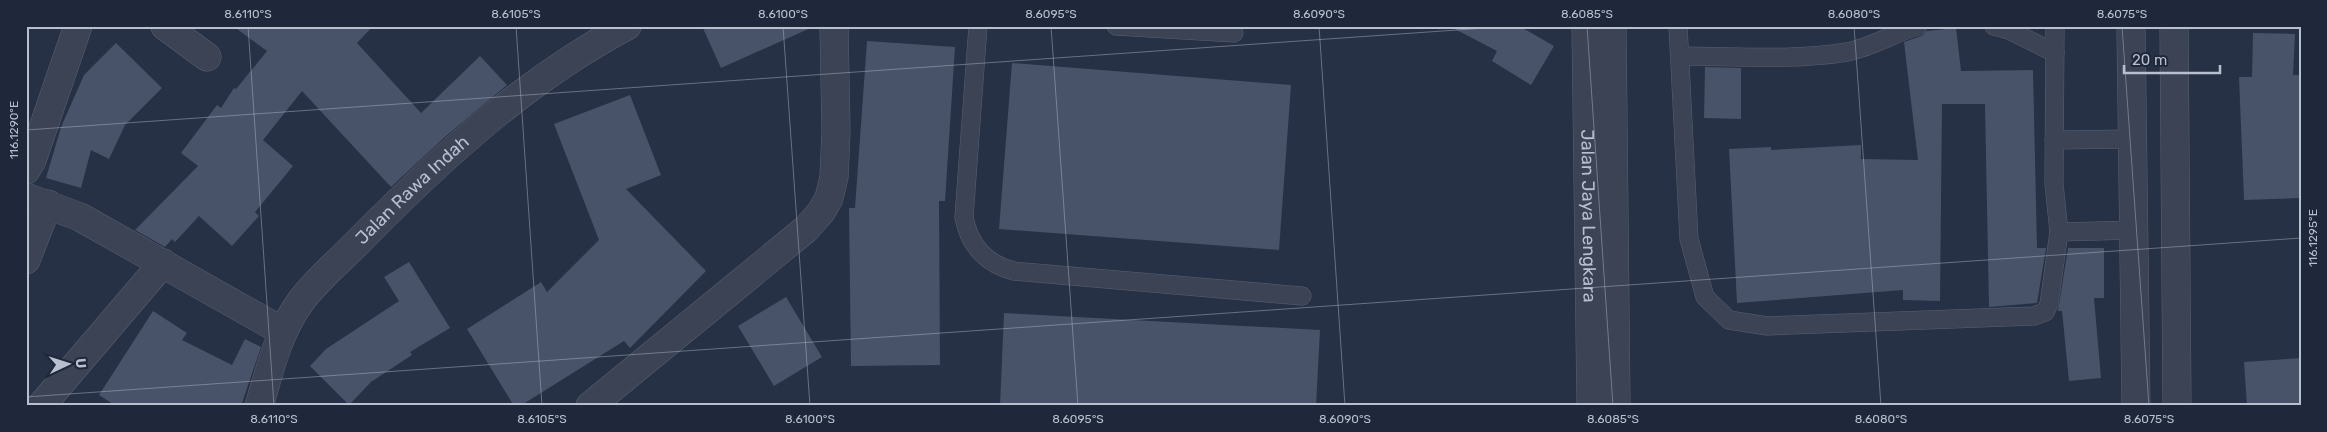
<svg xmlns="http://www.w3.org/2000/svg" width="2327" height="432" font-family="Rubik,sans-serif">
<rect width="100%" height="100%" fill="#263145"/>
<g fill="#485269">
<path d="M 233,26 L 373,26 L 357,43 L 421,113 L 480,56 L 507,85 L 445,137 L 391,187 L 302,91 L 263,140 L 293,166 L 255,212 L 259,216 L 232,246 L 199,216 L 175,242 L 172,239 L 165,247 L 135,230 L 198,166 L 181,153 L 217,105 L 221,108 L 234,88 L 236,89 L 267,51 Z"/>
<path d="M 702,26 L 815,26 L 721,68 Z"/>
<path d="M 1449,26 L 1519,26 L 1554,46 L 1531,85 L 1492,61 L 1497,51 Z"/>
<path d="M 1956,28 L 1961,71 L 2033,70 L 2037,248 L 2046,248 L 2037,303 L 1989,307 L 1985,104 L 1942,104 L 1940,301 L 1903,300 L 1903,290 L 1737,303 L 1729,149 L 1771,147 L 1771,150 L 1861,145 L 1861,159 L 1918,160 L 1904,42 L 1921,36 L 1927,31 Z"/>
<path d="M 2253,33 L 2295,34 L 2293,75 L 2299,75 L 2301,198 L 2244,200 L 2239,77 L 2252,77 Z"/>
<path d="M 867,41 L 955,47 L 945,201 L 939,201 L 940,365 L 851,366 L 849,208 L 855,208 Z"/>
<path d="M 116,43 L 162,88 L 125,125 L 109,159 L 91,150 L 81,188 L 46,178 L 61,127 L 84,75 Z"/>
<path d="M 1012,63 L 1291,85 L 1279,250 L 999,229 Z"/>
<path d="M 1705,67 L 1741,68 L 1741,119 L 1704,118 Z"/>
<path d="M 630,95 L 661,175 L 626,189 L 706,271 L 630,348 L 624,341 L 520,406 L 514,406 L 467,329 L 541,282 L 547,292 L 599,240 L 554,124 Z"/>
<path d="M 2068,248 L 2104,248 L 2104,298 L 2094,298 L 2101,378 L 2069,381 L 2062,311 L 2058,311 Z"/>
<path d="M 409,262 L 450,328 L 410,352 L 412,355 L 371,382 L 349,405 L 310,366 L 326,349 L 399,301 L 384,277 Z"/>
<path d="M 786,297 L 822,357 L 774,386 L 738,326 Z"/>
<path d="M 153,311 L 187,333 L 182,340 L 232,365 L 245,339 L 261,347 L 241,406 L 116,406 L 99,395 Z"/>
<path d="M 1004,313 L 1320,330 L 1316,406 L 1000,406 Z"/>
<path d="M 2301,358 L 2301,406 L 2247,406 L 2244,362 Z"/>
</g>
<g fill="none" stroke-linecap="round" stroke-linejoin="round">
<g stroke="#596172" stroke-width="19">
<g id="lane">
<path d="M 978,26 L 964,217 C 969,245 986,264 1014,271 L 1302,296"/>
<path d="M 1116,26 L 1234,33"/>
<path d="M 1678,26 L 1689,239 L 1705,297 L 1729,320 L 1767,326 L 2034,316 L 2045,312 L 2049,304 L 2059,232"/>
<path d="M 1994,26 L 2009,30 L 2055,53"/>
<path d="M 2055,26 L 2054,184 L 2059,232 L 2134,230"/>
<path d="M 1680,56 C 1735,56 1792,61 1847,52 C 1872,47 1894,33 1918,26"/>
<path d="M 2054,140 L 2133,139"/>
</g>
</g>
<g stroke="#596172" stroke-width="29">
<g id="street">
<path d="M 165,26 L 207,57"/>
<path id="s1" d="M 1586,26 L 1591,406"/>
<path d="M 1612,26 L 1616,406"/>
<path d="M 2131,26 L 2136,406"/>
<path d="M 2174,26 L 2177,406"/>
<path d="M 26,170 L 32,160 L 78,26"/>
<path d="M 26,197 L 80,217 L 282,331"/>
<path d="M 26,260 L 48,204"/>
<path d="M 41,406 L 163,263"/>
<path id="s2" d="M 259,406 C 270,370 278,332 301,301 C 316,280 346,255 364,236 C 443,156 527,79 627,26"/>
<path d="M 590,406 L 806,229 L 821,212 L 829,198 L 834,177 L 836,131 L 834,26"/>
</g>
</g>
<use href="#lane" stroke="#3b4354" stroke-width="18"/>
<use href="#street" stroke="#3b4354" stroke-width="28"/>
</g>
<path fill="none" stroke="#b8bfce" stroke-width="1" stroke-opacity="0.45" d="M 248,26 L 274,406M 516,26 L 542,406M 783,26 L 810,406M 1051,26 L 1078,406M 1319,26 L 1345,406M 1587,26 L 1613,406M 1854,26 L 1881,406M 2122,26 L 2149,406M 26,130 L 1514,26M 26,397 L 2301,238"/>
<g text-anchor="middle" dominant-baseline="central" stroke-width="4" stroke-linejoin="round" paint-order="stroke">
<g font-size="18" fill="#b8bfce" stroke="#1f283a">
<text stroke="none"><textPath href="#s2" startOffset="271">Jalan Rawa Indah</textPath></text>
<text stroke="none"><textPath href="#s1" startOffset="190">Jalan Jaya Lengkara</textPath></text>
</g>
</g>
<rect width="2327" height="432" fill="none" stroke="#1f283a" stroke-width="55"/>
<g transform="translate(68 364) rotate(86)" stroke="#1f283a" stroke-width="4" paint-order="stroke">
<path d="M0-4L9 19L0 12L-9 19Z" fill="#b8bfce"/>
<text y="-8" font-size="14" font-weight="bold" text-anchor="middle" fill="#b8bfce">U</text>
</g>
<path d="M2124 65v8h96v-8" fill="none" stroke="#b8bfce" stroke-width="2.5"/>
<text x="2132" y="65" font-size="15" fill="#b8bfce" stroke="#1f283a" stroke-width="4" paint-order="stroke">20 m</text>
<rect x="28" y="28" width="2272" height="376" fill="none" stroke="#b8bfce" stroke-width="2"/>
<g font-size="12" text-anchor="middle" fill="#b8bfce">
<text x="248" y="18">8.6110°S</text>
<text x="516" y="18">8.6105°S</text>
<text x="783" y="18">8.6100°S</text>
<text x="1051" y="18">8.6095°S</text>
<text x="1319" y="18">8.6090°S</text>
<text x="1587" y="18">8.6085°S</text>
<text x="1854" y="18">8.6080°S</text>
<text x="2122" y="18">8.6075°S</text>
<text transform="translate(14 130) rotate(-90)" y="4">116.1290°E</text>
<text transform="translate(2313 238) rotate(-90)" y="4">116.1295°E</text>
<text x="274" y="423">8.6110°S</text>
<text x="542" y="423">8.6105°S</text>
<text x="810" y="423">8.6100°S</text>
<text x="1078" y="423">8.6095°S</text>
<text x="1345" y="423">8.6090°S</text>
<text x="1613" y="423">8.6085°S</text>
<text x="1881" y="423">8.6080°S</text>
<text x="2149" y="423">8.6075°S</text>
</g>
</svg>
